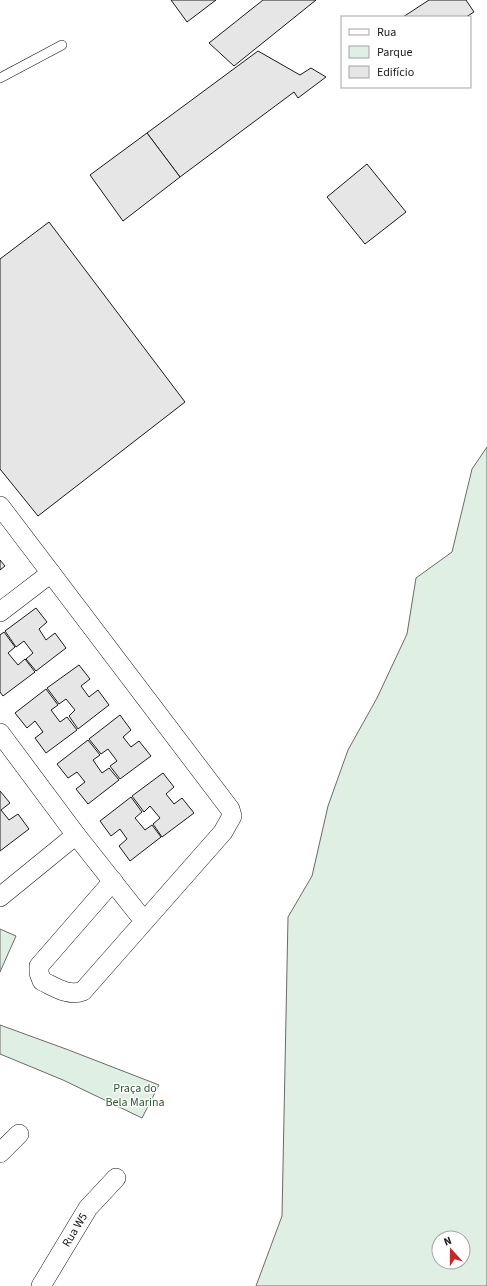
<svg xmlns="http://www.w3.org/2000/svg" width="487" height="1286" font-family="'Source Sans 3',sans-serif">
<rect width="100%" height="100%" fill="#fff"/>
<g fill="#e0efe3" stroke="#6a6a6a" fill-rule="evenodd">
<path d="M 487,447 L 487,1286 L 256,1286 L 282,1216 L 288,917 L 312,876 L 328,806 L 348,750 L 377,698 L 407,634 L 416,578 L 452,552 L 472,469 ZM 439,1238 L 463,1238 L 463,1262 L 439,1262 Z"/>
<path d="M 0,929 L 16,936 L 0,972 Z"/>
<path d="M 0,1025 L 66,1049 L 159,1085 L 142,1118 L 63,1080 L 0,1054 Z"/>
</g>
<g fill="#e6e6e6" stroke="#1a1a1a">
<path d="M 171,0 L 216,0 L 187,22 Z"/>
<path d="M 263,0 L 316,0 L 234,66 L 209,43 Z"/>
<path d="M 429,0 L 466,0 L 474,12 L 466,17 L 403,17 Z"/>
<path d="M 258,51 L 300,75 L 311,68 L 326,77 L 298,98 L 294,92 L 180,177 L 147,133 Z"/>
<path d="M 147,133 L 180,177 L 123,221 L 90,175 Z"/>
<path d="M 367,164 L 406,212 L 365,244 L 327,197 Z"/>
<path d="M 49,222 L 185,402 L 38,516 L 0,469 L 0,259 Z"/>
<path d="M 0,560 L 5,566 L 0,570 Z"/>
<path d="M 36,608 L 47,622 L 39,629 L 46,640 L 55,633 L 66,648 L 36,671 L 26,659 L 33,653 L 24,641 L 16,647 L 5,631 Z"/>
<path d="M 4,632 L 15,647 L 8,653 L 18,665 L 25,659 L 35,672 L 3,696 L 0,692 L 0,635 Z"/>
<path d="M 79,665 L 90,679 L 81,686 L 89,697 L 98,690 L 109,705 L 78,729 L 69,716 L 75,710 L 66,699 L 59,704 L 47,688 Z"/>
<path d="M 46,689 L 58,705 L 51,710 L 60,722 L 67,717 L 77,730 L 46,753 L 35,738 L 43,732 L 35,721 L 27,728 L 15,713 Z"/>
<path d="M 120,715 L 131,730 L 123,737 L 131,747 L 139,741 L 151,756 L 120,779 L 110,766 L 117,761 L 108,749 L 101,754 L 89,739 Z"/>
<path d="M 88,740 L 100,755 L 93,760 L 102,773 L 109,768 L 119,780 L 88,804 L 76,789 L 85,782 L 77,772 L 68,778 L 57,764 Z"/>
<path d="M 163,773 L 174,787 L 166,794 L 174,804 L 182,798 L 194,813 L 162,837 L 153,824 L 160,818 L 150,806 L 144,812 L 132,796 Z"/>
<path d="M 0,791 L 10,803 L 1,810 L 9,820 L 18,814 L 29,829 L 0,851 Z"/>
<path d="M 131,797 L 142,812 L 135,818 L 145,830 L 152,825 L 161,837 L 130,861 L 119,846 L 127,839 L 120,829 L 111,836 L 100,821 Z"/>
</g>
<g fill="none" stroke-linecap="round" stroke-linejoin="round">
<g stroke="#1a1a1a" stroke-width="10">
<path id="lane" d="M 0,78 L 62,45"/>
</g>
<g stroke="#1a1a1a" stroke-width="20">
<g id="street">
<path d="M 0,506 L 230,809 L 232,816 L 223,832 L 83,991 C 69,997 55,987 42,981 L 39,973 L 39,966 L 113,881"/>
<path d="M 0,612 L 51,573"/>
<path d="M 0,733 L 76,835 L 144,921"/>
<path d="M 0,897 L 76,835"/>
<path d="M 0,1153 L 19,1134"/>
<path d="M 41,1286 L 88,1208 L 116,1178"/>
</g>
</g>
<use href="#lane" stroke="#fff" stroke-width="9"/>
<use href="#street" stroke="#fff" stroke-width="19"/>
</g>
<g text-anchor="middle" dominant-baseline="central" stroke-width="3" stroke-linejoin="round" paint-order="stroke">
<g font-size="12" fill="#2b5a34" stroke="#fff">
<text x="135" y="1088">Praça do<tspan x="135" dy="14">Bela Marina</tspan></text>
</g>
<g font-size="12" fill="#1a1a1a" stroke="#fff">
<text transform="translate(75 1230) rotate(-59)">Rua W5</text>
</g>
</g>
<rect x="341" y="16" width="130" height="72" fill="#ffffff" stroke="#a3a3a3"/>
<rect x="349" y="29" width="20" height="6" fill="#ffffff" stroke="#a3a3a3"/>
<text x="377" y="36" font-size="12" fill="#1a1a1a">Rua</text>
<rect x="349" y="46" width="20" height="12" fill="#e0efe3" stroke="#a3a3a3"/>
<text x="377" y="56" font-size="12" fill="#1a1a1a">Parque</text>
<rect x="349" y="66" width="20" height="12" fill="#e6e6e6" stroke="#a3a3a3"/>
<text x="377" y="76" font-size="12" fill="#1a1a1a">Edifício</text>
<g transform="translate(451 1250) rotate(339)"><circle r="19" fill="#ffffff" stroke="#a3a3a3"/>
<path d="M0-3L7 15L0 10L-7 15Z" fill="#c62828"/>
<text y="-6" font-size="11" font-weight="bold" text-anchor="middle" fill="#1a1a1a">N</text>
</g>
</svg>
